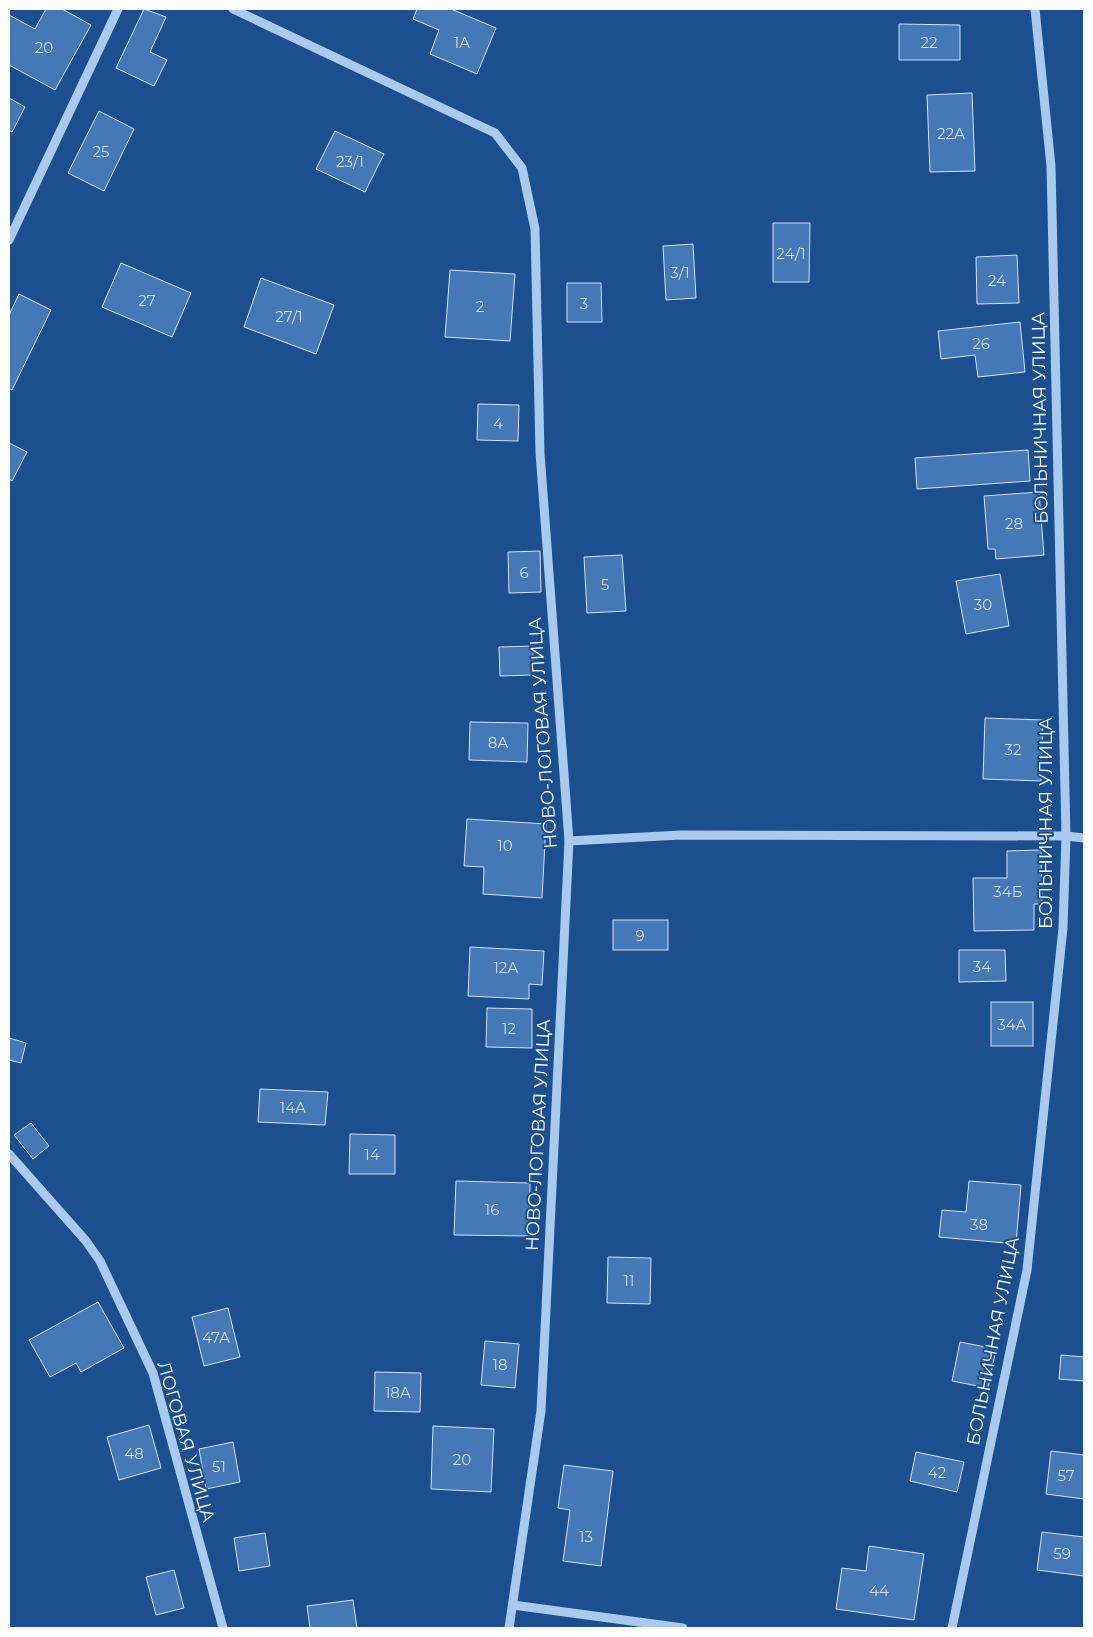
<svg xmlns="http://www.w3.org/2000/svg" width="1093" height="1637" font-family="Montserrat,sans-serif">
<rect width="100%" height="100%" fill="#1b4f8f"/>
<g fill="#4478b7" stroke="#cfe3fa">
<path d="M 46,9 L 62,9 L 91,25 L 55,90 L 9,65 L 9,15 L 35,29 Z"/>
<path d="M 144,9 L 166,17 L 150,52 L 167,60 L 154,86 L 116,68 Z"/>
<path d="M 417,9 L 451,9 L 496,28 L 477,74 L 430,54 L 439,30 L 413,19 Z"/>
<path d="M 899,24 L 960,25 L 960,60 L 899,60 Z"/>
<path d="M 972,93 L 975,171 L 930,172 L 927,95 Z"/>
<path d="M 9,98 L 25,107 L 12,132 L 9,130 Z"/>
<path d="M 99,111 L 134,129 L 104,191 L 68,173 Z"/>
<path d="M 335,131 L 384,154 L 365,192 L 316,169 Z"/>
<path d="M 773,223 L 810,223 L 809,282 L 773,282 Z"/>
<path d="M 693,244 L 696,298 L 666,300 L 663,246 Z"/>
<path d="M 1017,255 L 1019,303 L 977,304 L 976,257 Z"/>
<path d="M 121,263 L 191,293 L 172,337 L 102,307 Z"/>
<path d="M 450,270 L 515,274 L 510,341 L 445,337 Z"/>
<path d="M 261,278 L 334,305 L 316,354 L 244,327 Z"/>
<path d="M 567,283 L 601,283 L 602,322 L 567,322 Z"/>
<path d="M 19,294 L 51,310 L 12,390 L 9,388 L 9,315 Z"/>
<path d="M 1020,322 L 1025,372 L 978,377 L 975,355 L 941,359 L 938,331 Z"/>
<path d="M 478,404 L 519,405 L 518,441 L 477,440 Z"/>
<path d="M 9,443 L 27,452 L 12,481 L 9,479 Z"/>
<path d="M 1028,450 L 1030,481 L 917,489 L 915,458 Z"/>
<path d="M 1039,492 L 1044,555 L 996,559 L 995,549 L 988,549 L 984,496 Z"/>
<path d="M 540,551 L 541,592 L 509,593 L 508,552 Z"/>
<path d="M 622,555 L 626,611 L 587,613 L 584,557 Z"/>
<path d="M 1000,574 L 1009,626 L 966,634 L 956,581 Z"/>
<path d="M 533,646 L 533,675 L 500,676 L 499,647 Z"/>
<path d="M 985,718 L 1043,720 L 1041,781 L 983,779 Z"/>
<path d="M 470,722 L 528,723 L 527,762 L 469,760 Z"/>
<path d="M 467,819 L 546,824 L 542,898 L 483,894 L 484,867 L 464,866 Z"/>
<path d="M 1041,850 L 1042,904 L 1034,904 L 1034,930 L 974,931 L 973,878 L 1007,878 L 1007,851 Z"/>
<rect x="613" y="920" width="55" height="30"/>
<path d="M 470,947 L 544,951 L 542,985 L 529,984 L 529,999 L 468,996 Z"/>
<path d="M 959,950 L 1005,950 L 1006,981 L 959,982 Z"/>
<rect x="991" y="1002" width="42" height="44"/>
<path d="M 487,1008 L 532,1009 L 532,1048 L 486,1047 Z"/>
<path d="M 9,1038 L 26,1043 L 21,1063 L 9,1060 Z"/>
<path d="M 260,1089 L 328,1092 L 325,1125 L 258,1122 Z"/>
<path d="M 31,1123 L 49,1146 L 33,1159 L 14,1135 Z"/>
<path d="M 350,1134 L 395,1135 L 395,1174 L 349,1174 Z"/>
<path d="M 456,1181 L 530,1183 L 529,1236 L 454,1235 Z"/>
<path d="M 969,1181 L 1021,1185 L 1016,1244 L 939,1237 L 942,1210 L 966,1212 Z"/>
<path d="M 608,1257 L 651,1258 L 650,1304 L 607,1303 Z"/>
<path d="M 98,1302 L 124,1348 L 81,1372 L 76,1363 L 50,1377 L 29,1340 Z"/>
<path d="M 228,1308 L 240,1357 L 204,1366 L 192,1317 Z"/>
<path d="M 485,1341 L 519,1344 L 515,1388 L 481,1385 Z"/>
<path d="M 960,1342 L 996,1349 L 988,1388 L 952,1381 Z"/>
<path d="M 1061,1355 L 1084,1357 L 1084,1381 L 1059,1379 Z"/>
<path d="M 375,1372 L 421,1373 L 420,1412 L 374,1411 Z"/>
<path d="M 149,1425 L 161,1468 L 119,1480 L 107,1437 Z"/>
<path d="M 433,1426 L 494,1429 L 491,1492 L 431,1489 Z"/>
<path d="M 233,1442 L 240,1482 L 206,1489 L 199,1449 Z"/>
<path d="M 1051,1451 L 1084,1455 L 1084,1499 L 1046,1494 Z"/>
<path d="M 916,1452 L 964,1462 L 957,1492 L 910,1481 Z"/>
<path d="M 564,1465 L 613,1471 L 601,1566 L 563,1561 L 570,1510 L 558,1508 Z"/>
<path d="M 1042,1532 L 1084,1537 L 1084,1576 L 1037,1570 Z"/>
<path d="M 265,1533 L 270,1566 L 239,1571 L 234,1538 Z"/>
<path d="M 869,1546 L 924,1554 L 914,1620 L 836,1609 L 842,1568 L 866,1571 Z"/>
<path d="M 174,1570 L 184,1608 L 156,1615 L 146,1577 Z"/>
<path d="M 353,1600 L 357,1628 L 310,1628 L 307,1606 Z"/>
</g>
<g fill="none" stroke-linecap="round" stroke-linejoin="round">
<g stroke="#a9c9ee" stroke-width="9">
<path d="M 233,9 L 495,133 L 522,168 L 535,229 L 540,453 L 569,841 L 541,1411 L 509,1628"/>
<path d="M 9,240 L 118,9"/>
<path d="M 569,841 L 681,835 L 1066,836 L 1084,838"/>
<path d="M 9,1154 L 86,1241 L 100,1261 L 153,1373 L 223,1628"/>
<path d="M 513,1605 L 683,1628"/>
<path d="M 952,1628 L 1027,1270 L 1063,928 L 1066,836 L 1051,166 L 1035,9"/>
</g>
</g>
<g text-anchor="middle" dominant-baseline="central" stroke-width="4" stroke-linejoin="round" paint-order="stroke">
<g font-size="15" fill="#d0dded">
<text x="462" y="42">1А</text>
<text x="929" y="42">22</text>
<text x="44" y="47">20</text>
<text x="951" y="133">22А</text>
<text x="101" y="151">25</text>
<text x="350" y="161">23/1</text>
<text x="791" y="253">24/1</text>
<text x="680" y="272">3/1</text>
<text x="997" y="280">24</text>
<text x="147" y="300">27</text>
<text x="584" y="303">3</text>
<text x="480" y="306">2</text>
<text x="289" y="316">27/1</text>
<text x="981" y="343">26</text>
<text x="498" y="423">4</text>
<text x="1014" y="523">28</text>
<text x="524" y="572">6</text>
<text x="605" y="584">5</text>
<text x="983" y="604">30</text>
<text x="498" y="742">8А</text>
<text x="1013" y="749">32</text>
<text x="505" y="845">10</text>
<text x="1008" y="891">34Б</text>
<text x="640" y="935">9</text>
<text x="982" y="966">34</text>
<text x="506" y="967">12А</text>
<text x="1012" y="1024">34А</text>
<text x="509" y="1028">12</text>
<text x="293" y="1107">14А</text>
<text x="372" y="1154">14</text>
<text x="492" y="1209">16</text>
<text x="979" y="1224">38</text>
<text x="629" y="1280">11</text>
<text x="216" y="1337">47А</text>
<text x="500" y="1364">18</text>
<text x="398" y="1392">18А</text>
<text x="134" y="1453">48</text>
<text x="462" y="1459">20</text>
<text x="219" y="1466">51</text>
<text x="937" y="1472">42</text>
<text x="1066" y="1475">57</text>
<text x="586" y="1536">13</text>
<text x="1062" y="1553">59</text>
<text x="879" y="1590">44</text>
</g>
<g font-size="18" fill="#fff" stroke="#1b4f8f">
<text transform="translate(1040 418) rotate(-91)">БОЛЬНИЧНАЯ УЛИЦА</text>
<text transform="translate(543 733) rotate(-94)">НОВО-ЛОГОВАЯ УЛИЦА</text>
<text transform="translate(1046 823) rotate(-90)">БОЛЬНИЧНАЯ УЛИЦА</text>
<text transform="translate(538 1135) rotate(-87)">НОВО-ЛОГОВАЯ УЛИЦА</text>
<text transform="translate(993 1341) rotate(-79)">БОЛЬНИЧНАЯ УЛИЦА</text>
<text transform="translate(186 1442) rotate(74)">ЛОГОВАЯ УЛИЦА</text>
</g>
</g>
<rect width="1093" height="1637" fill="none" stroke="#ffffff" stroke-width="20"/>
</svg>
